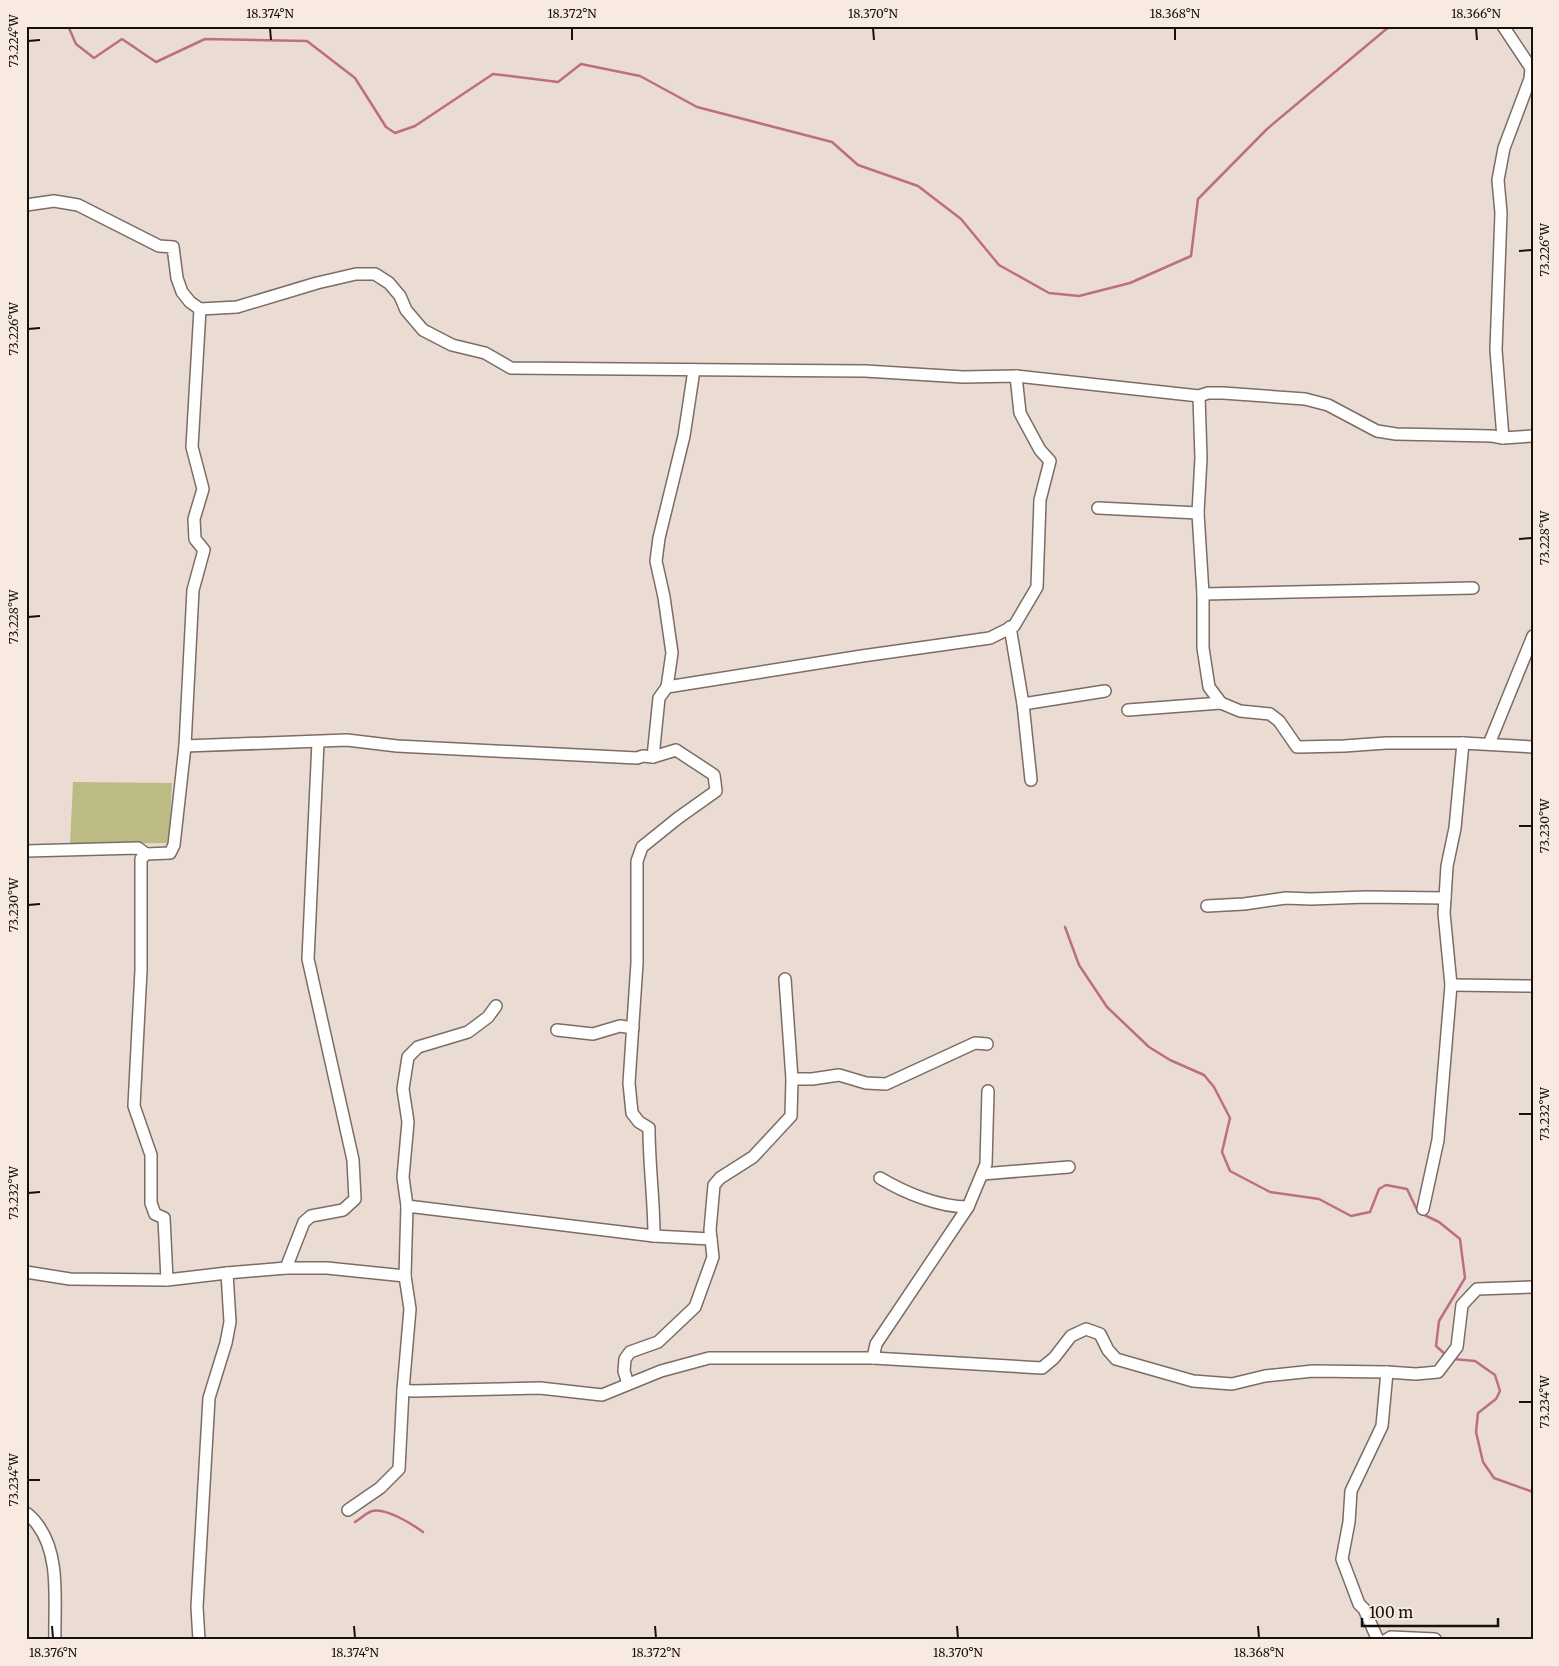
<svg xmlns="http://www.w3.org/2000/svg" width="1559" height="1666" font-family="Merriweather,serif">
<rect width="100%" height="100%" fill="#ebdcd3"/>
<path fill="#bbbb83" d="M 73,782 L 172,783 L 169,843 L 70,844 Z"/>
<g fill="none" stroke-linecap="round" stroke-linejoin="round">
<g stroke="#bd6e85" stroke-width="2.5">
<path d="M 68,26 L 76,44 L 94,58 L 122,39 L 156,62 L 205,39 L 307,41 L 355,78 L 386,127 L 395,133 L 415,126 L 493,74 L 558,82 L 581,64 L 640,76 L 697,107 L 832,142 L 858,165 L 918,186 L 961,219 L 999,265 L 1049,293 L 1079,296 L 1130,283 L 1191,256 L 1198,199 L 1267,129 L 1390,26"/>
<path d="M 1065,927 L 1079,965 L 1107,1007 L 1149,1047 L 1170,1060 L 1204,1075 L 1214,1087 L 1230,1118 L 1222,1152 L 1230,1171 L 1270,1192 L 1319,1199 L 1351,1216 L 1370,1212 L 1379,1189 L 1386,1185 L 1407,1189 L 1418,1212 L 1439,1222 L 1460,1239 L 1465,1278 L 1439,1321 L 1436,1346 L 1446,1355"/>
<path d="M 1453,1359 L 1475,1361 L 1495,1375 L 1500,1391 L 1496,1399 L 1478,1413 L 1476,1432 L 1483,1462 L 1494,1478 L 1533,1492"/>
<path d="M 355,1522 C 360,1519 366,1513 372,1511 C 385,1507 412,1524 423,1532"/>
</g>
<g stroke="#7a6d65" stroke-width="14">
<g id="minor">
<path d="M 1503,26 L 1531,68 L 1530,79 L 1504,148 L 1498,180 L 1501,213 L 1496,350 L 1503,438"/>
<path d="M 26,205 L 54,201 L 78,205 L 159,246 L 173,247 L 177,278 L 182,292 L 190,302 L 200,309 L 237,307 L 317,283 L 356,274 L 375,274 L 389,283 L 400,296 L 406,310 L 423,330 L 452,345 L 485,353 L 511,368 L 865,371 L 963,377 L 1016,376 L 1199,396 L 1208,393 L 1223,393 L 1305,399 L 1328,405 L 1377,431 L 1396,434 L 1492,436 L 1503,438 L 1533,436"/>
<path d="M 1199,396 L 1201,458 L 1198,513 L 1203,594 L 1203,648 L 1209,687 L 1221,703 L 1240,711 L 1270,714 L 1279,721 L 1297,747 L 1344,746 L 1386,743 L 1463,743 L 1533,747"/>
<path d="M 1098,508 L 1198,513"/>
<path d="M 1203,594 L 1473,588"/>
<path d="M 1010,627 L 1023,704 L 1031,780"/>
<path d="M 667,687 L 672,653 L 664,597 L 656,561 L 659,538 L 684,436 L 694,370"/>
<path d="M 1023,704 L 1105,691"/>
<path d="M 1128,710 L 1221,703"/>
<path d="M 1489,744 L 1533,636"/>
<path d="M 185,746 L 347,740 L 397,746 L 637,758 L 643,756 L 653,757 L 659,698 L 667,687 L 862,656 L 990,638 L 1014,626 L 1037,587 L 1040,500 L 1050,461 L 1040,450 L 1020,413 L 1016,376"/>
<path d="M 653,757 L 676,750 L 714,775 L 716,791 L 678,818 L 642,847 L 637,861 L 637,963 L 629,1083 L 632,1113 L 639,1122 L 649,1128 C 649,1165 654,1200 654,1236"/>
<path d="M 26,851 L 138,848 L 146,854"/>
<path d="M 1207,906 L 1244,904 L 1286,898 L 1311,899 L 1366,897 L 1445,898"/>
<path d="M 1451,985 L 1533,986"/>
<path d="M 557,1030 L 593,1034 L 620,1026 L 633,1028"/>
<path d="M 792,1079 L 812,1079 L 839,1075 L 866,1083 L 886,1084 L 975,1043 L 987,1044"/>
<path d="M 982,1174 L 1069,1167"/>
<path d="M 880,1178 C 905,1193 939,1207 968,1207"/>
<path d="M 407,1206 L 654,1236 L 711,1239"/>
<path d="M 1423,1209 L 1438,1140 L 1451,985 L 1444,913 L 1445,898 L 1447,866 L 1455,828 L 1463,743"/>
<path d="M 286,1268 L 304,1222 L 311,1216 L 343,1210 L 355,1199 L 353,1160 L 308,959 L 318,742"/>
<path d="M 26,1272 L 70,1279 L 167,1280 L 227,1273 L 286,1268 L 327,1268 L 405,1276"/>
<path d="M 167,1280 L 164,1218 L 155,1214 L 151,1203 L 151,1155 L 134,1106 L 141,970 L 141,859 L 146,854 L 170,853 L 174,845 L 185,746 L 193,590 L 204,550 L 195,539 L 194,519 L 203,489 L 192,447 L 200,309"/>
<path d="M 873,1358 L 876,1344 L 968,1207 L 986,1164 L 988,1091"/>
<path d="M 628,1384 L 624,1371 L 625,1359 L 630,1352 L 658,1342 L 695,1307 L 713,1257 L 710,1230 L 714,1185 L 720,1178 L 753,1157 L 791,1116 L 792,1079 L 785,979"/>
<path d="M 403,1390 L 413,1391 L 540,1388 L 602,1395 L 661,1371 L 709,1358 L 873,1358 L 1042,1368 L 1054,1358 L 1071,1336 L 1086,1329 L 1100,1334 L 1108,1350 L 1116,1359 L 1193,1381 L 1232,1384 L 1265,1376 L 1313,1371 L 1387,1372 L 1416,1374 L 1438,1372 L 1457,1347 L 1462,1305 L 1477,1289 L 1533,1287"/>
<path d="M 348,1510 L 380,1488 L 399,1469 L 403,1390 L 410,1309 L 405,1276 L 407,1206 L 403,1177 L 408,1122 L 403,1089 L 408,1057 L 418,1047 L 468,1032 L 488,1017 L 496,1006"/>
<path d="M 26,1513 C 31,1516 34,1520 37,1524 C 61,1555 54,1602 55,1640"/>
<path d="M 199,1640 L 197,1607 L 209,1398 L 226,1343 L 230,1322 L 227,1273"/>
<path d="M 1378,1640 L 1364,1609 L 1359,1604 L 1342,1559 L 1349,1522 L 1351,1491 L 1382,1426 L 1387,1372"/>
<path d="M 1386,1640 L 1391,1637 L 1435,1639"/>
</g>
</g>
<use href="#minor" stroke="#fff" stroke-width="11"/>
</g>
<path fill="none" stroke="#16110e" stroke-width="2" d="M 270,28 L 271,40M 572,28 L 572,40M 873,28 L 874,40M 1175,28 L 1175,40M 1476,28 L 1477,40M 28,41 L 40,40M 1519,251 L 1532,250M 28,329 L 40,328M 1519,539 L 1532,538M 28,617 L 40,616M 1519,826 L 1532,826M 28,905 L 40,904M 1519,1114 L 1532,1114M 28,1193 L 40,1192M 1519,1402 L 1532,1402M 28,1480 L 40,1480M 52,1626 L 53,1638M 354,1626 L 355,1638M 655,1626 L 656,1638M 957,1626 L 958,1638M 1258,1626 L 1259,1638"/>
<rect width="1559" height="1666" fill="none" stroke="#f8eae0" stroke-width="55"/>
<path d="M1362 1618v8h136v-8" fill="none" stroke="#16110e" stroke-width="2.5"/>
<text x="1369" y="1618" font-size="15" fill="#16110e" stroke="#f8eae0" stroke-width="4" paint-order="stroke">100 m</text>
<rect x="28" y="28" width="1504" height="1610" fill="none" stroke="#16110e" stroke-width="2"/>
<g font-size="12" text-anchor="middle" fill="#16110e">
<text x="270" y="18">18.374°N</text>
<text x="572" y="18">18.372°N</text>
<text x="873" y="18">18.370°N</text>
<text x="1175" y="18">18.368°N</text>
<text x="1476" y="18">18.366°N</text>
<text transform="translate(14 41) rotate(-90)" y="4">73.224°W</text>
<text transform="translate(1545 250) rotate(-90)" y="4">73.226°W</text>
<text transform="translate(14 329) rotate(-90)" y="4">73.226°W</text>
<text transform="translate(1545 538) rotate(-90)" y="4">73.228°W</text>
<text transform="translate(14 617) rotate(-90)" y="4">73.228°W</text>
<text transform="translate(1545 826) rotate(-90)" y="4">73.230°W</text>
<text transform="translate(14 905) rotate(-90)" y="4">73.230°W</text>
<text transform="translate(1545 1114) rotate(-90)" y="4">73.232°W</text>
<text transform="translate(14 1193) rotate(-90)" y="4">73.232°W</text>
<text transform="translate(1545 1402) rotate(-90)" y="4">73.234°W</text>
<text transform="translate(14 1480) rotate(-90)" y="4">73.234°W</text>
<text x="53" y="1657">18.376°N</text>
<text x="355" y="1657">18.374°N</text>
<text x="656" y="1657">18.372°N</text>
<text x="958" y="1657">18.370°N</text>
<text x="1259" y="1657">18.368°N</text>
</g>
</svg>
